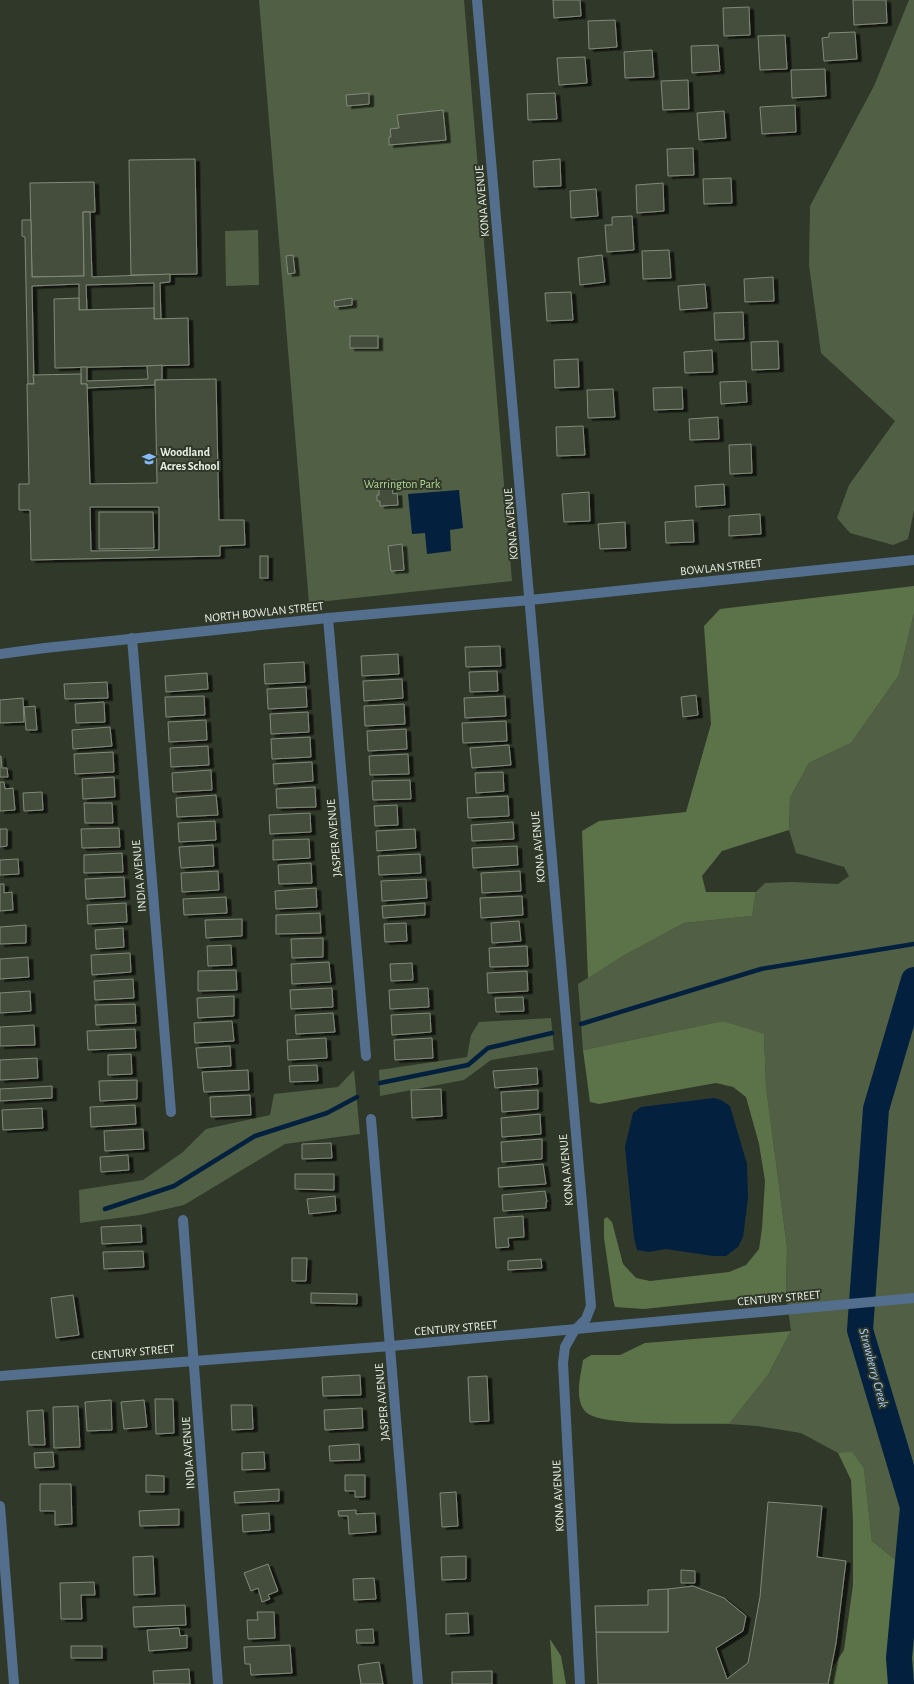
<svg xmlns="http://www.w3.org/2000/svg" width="914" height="1684" font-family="'Alegreya Sans',sans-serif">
<defs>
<filter id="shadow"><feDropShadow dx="4.5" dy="2.5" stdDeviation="0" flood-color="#0009"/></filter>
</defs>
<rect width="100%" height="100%" fill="#303829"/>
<g fill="#516045">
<path d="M 259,0 L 464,0 L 512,581 L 309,603 Z"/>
<path d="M 909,0 L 914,0 L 914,510 L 908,539 L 893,545 L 850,533 L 837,518 L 849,485 L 895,421 L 821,353 L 809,265 L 810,206 L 874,86 Z"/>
<path d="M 258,230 L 259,285 L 226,286 L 225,231 Z"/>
<path d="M 914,613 L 914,1571 L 908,1570 L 872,1541 L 864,1468 L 852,1453 L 838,1453 L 801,1433 L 757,1426 L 729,1424 L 768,1375 L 791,1331 L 786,1294 L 787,1247 L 766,1086 L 764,1035 L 723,1021 L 583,1050 L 578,984 L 623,956 L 684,923 L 752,916 L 756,892 L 765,883 L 792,882 L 838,884 L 849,876 L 844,867 L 796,853 L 789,830 L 790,798 L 809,763 L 851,743 L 899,675 Z"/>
<path d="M 551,1018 L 554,1050 L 491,1060 L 464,1080 L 380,1096 L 379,1070 L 467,1057 L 471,1035 L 479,1022 Z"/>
<path d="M 354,1070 L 360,1134 L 285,1144 L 184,1205 L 140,1215 L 80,1223 L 79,1190 L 143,1180 L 183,1152 L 206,1129 L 270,1115 L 274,1094 L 338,1087 Z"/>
</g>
<g fill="#5c7248">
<path d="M 914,586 L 914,613 L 899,675 L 851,743 L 809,763 L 790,798 L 789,830 L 722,851 L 702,876 L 706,892 L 756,892 L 752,916 L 684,923 L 623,956 L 588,978 L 582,831 L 599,821 L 686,812 L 711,724 L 704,626 L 720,609 Z"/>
<path d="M 723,1021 L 764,1034 L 766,1086 L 787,1247 L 786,1294 L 644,1309 L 615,1307 L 613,1300 L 604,1238 L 604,1219 L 607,1217 L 612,1222 L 623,1264 L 636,1278 L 650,1281 L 729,1272 L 746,1265 L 759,1249 L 762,1228 L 765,1181 L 759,1144 L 746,1097 L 733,1087 L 716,1083 L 599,1104 L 590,1102 L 583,1050 Z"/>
<path d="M 791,1331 L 768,1375 L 729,1424 C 703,1423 603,1427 587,1413 C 573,1401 581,1375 583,1360 L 591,1355 L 620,1355 L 645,1343 Z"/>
<path d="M 852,1452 L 864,1468 L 872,1541 L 908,1570 L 914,1571 L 914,1684 L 828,1684 L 831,1670 L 844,1650 L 853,1585 L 853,1521 L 851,1480 L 838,1453 Z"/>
<path d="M 550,1639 L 561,1656 L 566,1684 L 553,1684 Z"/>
</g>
<g fill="#03203f">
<path d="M 459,490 L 463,528 L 450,530 L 451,551 L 427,554 L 425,533 L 412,534 L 408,494 Z"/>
<path d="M 714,1098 L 721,1100 L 730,1106 L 747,1164 L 748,1198 L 743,1237 L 738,1247 L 726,1256 L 713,1256 L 666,1249 L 649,1252 L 637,1250 L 634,1238 L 625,1147 L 633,1113 L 641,1107 Z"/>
</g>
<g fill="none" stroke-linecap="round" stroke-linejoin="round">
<g stroke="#03203f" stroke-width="4.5">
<path d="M 581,1024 L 761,969 L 914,944"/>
<path d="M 380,1083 L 468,1065 L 488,1048 L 552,1033"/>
<path d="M 105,1209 L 174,1186 L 255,1136 L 327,1113 L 357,1097"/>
</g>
<path stroke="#03203f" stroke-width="26" d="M 901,1684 L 899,1658 L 913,1507 L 860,1330 L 876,1109 L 914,980"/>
</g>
<g fill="#454d3e" stroke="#818a79" fill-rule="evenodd" filter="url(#shadow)">
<path d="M 553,0 L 580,0 L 581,16 L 554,18 Z"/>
<path d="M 853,0 L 886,0 L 887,23 L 854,25 Z"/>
<path d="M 749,7 L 750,35 L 724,36 L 723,8 Z"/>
<path d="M 615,20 L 617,47 L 589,49 L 588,21 Z"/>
<path d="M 855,32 L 857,59 L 824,61 L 822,38 L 829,37 L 829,33 Z"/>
<path d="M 785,35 L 787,69 L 760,70 L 758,36 Z"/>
<path d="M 718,45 L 720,71 L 692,73 L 691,46 Z"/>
<path d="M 652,50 L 654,77 L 625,78 L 624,52 Z"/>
<path d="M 585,57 L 587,83 L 559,85 L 557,58 Z"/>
<path d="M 825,69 L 826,96 L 792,98 L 791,70 Z"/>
<path d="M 688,80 L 689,109 L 663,110 L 661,81 Z"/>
<path d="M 369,93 L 369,104 L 347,106 L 346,95 Z"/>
<path d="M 555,93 L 557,119 L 528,120 L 527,94 Z"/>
<path d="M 795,105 L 796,132 L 762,134 L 760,107 Z"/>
<path d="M 443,110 L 446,140 L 389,145 L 389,137 L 391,137 L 390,129 L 399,128 L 397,115 Z"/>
<path d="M 724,111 L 726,138 L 699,140 L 697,113 Z"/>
<path d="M 693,148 L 694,175 L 668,176 L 667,149 Z"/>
<path d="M 195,159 L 197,274 L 131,275 L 129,160 Z"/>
<path d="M 560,159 L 561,186 L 534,187 L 533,161 Z"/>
<path d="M 731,178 L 732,203 L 704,204 L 703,179 Z"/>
<path d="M 94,182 L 95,212 L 83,212 L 84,276 L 32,277 L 30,183 Z"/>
<path d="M 663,183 L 664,211 L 637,213 L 636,185 Z"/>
<path d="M 596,189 L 598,216 L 571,218 L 570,191 Z"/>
<path d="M 83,212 L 90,212 L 92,277 L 170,274 L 170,282 L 160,283 L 161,319 L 154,319 L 154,283 L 86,285 L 87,310 L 79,310 L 79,284 L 32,286 L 34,384 L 28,384 L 25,237 L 22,236 L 22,220 L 31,220 L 32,277 L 84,276 Z"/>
<path d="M 632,216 L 634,250 L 607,252 L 605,225 L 612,225 L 612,217 Z"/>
<path d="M 669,250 L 671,278 L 643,279 L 642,251 Z"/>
<path d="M 293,255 L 295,273 L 288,274 L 286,256 Z"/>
<path d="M 602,255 L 605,282 L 580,285 L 578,258 Z"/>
<path d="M 773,277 L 774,301 L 745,302 L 744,279 Z"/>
<path d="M 705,284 L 707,308 L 680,310 L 678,286 Z"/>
<path d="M 571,292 L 573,320 L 547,321 L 545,293 Z"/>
<path d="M 79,298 L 79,310 L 154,308 L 154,319 L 188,318 L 189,365 L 55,368 L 54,299 Z"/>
<path d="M 352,298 L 352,305 L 335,307 L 334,301 Z"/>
<path d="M 743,312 L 744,339 L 715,340 L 714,313 Z"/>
<rect x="350" y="336" width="28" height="12"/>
<path d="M 778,341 L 779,369 L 752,370 L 751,342 Z"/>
<path d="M 712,350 L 713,372 L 685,373 L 684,352 Z"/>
<path d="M 578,359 L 579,387 L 555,388 L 554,360 Z"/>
<path d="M 162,365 L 162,380 L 155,380 L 155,385 L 87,388 L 87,384 L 81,384 L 81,367 L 87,367 L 87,381 L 148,379 L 147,366 Z"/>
<path d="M 81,374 L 81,384 L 87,384 L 90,484 L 157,483 L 155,380 L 216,379 L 219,520 L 244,520 L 245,545 L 220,546 L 220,556 L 31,560 L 30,510 L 19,510 L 19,484 L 29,484 L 27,384 L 34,384 L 33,375 ZM 90,507 L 159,507 L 159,550 L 91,551 Z"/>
<path d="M 746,381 L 747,402 L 721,404 L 720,382 Z"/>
<path d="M 682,387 L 683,409 L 654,410 L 653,388 Z"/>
<path d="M 613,389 L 615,417 L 588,418 L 587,390 Z"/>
<path d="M 718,417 L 719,439 L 690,440 L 689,419 Z"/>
<path d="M 583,426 L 585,455 L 557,456 L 556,427 Z"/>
<path d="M 751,444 L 752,473 L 730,474 L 729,445 Z"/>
<path d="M 395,480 L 395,484 L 392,484 L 393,494 L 397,493 L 398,505 L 380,506 L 380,501 L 377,501 L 377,495 L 379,495 L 379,486 L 376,486 L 376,482 Z"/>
<path d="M 724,484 L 725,505 L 696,507 L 695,486 Z"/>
<path d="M 589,492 L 590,521 L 564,522 L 562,494 Z"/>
<path d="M 99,512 L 153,512 L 154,548 L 99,549 Z"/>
<path d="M 760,514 L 761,534 L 729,536 L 729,516 Z"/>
<path d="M 693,520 L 694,542 L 666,543 L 665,522 Z"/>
<path d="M 625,522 L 626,548 L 600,549 L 598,524 Z"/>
<path d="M 402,544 L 404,570 L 391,571 L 388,546 Z"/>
<rect x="260" y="556" width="8" height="22"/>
<path d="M 500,646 L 501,666 L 466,667 L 465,647 Z"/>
<path d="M 398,654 L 399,674 L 362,676 L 361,656 Z"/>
<path d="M 304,662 L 305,682 L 265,684 L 264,664 Z"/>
<path d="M 497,671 L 498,691 L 470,692 L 469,672 Z"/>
<path d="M 207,673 L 208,689 L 166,692 L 165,676 Z"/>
<path d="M 402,679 L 403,698 L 364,701 L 363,681 Z"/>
<path d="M 107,682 L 108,698 L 65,699 L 64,684 Z"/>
<path d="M 306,687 L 307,707 L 268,709 L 267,689 Z"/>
<path d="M 696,695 L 698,715 L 683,717 L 681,697 Z"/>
<path d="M 204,696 L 205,715 L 166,717 L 165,697 Z"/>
<path d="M 505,696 L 506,716 L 465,718 L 464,698 Z"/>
<path d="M 23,698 L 24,722 L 0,723 L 0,700 Z"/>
<path d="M 104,702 L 105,722 L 76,723 L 75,704 Z"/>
<path d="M 404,704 L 405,724 L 365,726 L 364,706 Z"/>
<path d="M 35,706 L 37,730 L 26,730 L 24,707 Z"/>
<path d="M 308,712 L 309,732 L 271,734 L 270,714 Z"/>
<path d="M 206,720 L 207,740 L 169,742 L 168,722 Z"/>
<path d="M 506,721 L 507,741 L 463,743 L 462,723 Z"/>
<path d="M 110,727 L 112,746 L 73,749 L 72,730 Z"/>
<path d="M 406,729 L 407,749 L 368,751 L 367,731 Z"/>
<path d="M 310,737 L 311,757 L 272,759 L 271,739 Z"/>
<path d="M 509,745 L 511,765 L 472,768 L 470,748 Z"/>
<path d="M 208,746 L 209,765 L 171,767 L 170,748 Z"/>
<path d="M 113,752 L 114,772 L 75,774 L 74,754 Z"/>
<path d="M 408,754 L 409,774 L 370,775 L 369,756 Z"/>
<path d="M 0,756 L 1,756 L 2,768 L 7,768 L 8,777 L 0,777 Z"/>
<path d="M 312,762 L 313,781 L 274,784 L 273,764 Z"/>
<path d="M 211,770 L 212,790 L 173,792 L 172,773 Z"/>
<path d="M 503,772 L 504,791 L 476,793 L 475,773 Z"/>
<path d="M 114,777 L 115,797 L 83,799 L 82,779 Z"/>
<path d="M 410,780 L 411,799 L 373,800 L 372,781 Z"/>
<path d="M 0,782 L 4,782 L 5,789 L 13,788 L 15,810 L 0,811 Z"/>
<path d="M 315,787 L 316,807 L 277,808 L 276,789 Z"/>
<path d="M 42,792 L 43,810 L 24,811 L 23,793 Z"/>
<path d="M 216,795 L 218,815 L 177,817 L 176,798 Z"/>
<path d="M 508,796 L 509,816 L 468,818 L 467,798 Z"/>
<path d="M 84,803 L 112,803 L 113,823 L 85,823 Z"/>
<path d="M 397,805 L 398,825 L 375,826 L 374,806 Z"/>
<path d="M 310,813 L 311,832 L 270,834 L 269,815 Z"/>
<path d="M 215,821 L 216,840 L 179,842 L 178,823 Z"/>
<path d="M 513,822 L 514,839 L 472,841 L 471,825 Z"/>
<path d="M 119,828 L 120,847 L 82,848 L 81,829 Z"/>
<path d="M 0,829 L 7,829 L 7,846 L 0,847 Z"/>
<path d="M 415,829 L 416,848 L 377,851 L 376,831 Z"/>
<path d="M 309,839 L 310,858 L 273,860 L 273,840 Z"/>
<path d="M 213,845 L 214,866 L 181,868 L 179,847 Z"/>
<path d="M 517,846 L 518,865 L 473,868 L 472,848 Z"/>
<path d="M 122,853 L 123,872 L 84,873 L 84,855 Z"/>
<path d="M 420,854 L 421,873 L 379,875 L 378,856 Z"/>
<path d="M 18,859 L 19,874 L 0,875 L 0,860 Z"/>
<path d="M 311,863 L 312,883 L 279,884 L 278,865 Z"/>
<path d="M 218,871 L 219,890 L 182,892 L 181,873 Z"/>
<path d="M 520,871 L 521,891 L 482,893 L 481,873 Z"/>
<path d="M 124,877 L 125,897 L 86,899 L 85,879 Z"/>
<path d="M 426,879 L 427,898 L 382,901 L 381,881 Z"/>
<path d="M 0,884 L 4,884 L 4,893 L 12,892 L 13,910 L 0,911 Z"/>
<path d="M 316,888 L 317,907 L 276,909 L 275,891 Z"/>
<path d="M 522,896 L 523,915 L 481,918 L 480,898 Z"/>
<path d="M 226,897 L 227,913 L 184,915 L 183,899 Z"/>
<path d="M 126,903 L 127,922 L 88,924 L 87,905 Z"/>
<path d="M 425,903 L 425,915 L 383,918 L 382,906 Z"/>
<path d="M 320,913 L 321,933 L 276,934 L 276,915 Z"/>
<path d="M 242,919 L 242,936 L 206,938 L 205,920 Z"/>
<path d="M 519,921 L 521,941 L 492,943 L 491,923 Z"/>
<path d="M 406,923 L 407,941 L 385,942 L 384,924 Z"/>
<path d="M 26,925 L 26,943 L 0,944 L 0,927 Z"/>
<path d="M 123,928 L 124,947 L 96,949 L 95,930 Z"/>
<path d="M 323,938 L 323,957 L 292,958 L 291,939 Z"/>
<path d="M 231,945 L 232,965 L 208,966 L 207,946 Z"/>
<path d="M 527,946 L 528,966 L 490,967 L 489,948 Z"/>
<path d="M 130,953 L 131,972 L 92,975 L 91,955 Z"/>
<path d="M 28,957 L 29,977 L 0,979 L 0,959 Z"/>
<path d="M 329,962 L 331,982 L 292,984 L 291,964 Z"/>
<path d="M 412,963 L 413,980 L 391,981 L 390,964 Z"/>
<path d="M 236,970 L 237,990 L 198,991 L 198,971 Z"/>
<path d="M 527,971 L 528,991 L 488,993 L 487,973 Z"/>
<path d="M 133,979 L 134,998 L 95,1000 L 94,981 Z"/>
<path d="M 332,988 L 333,1007 L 291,1009 L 290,990 Z"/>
<path d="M 428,988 L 429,1007 L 390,1009 L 389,990 Z"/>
<path d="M 30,991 L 31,1011 L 0,1013 L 0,993 Z"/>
<path d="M 234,996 L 234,1016 L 198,1018 L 197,998 Z"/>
<path d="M 523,997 L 524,1011 L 496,1012 L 495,998 Z"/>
<path d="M 135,1004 L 136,1023 L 96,1025 L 95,1005 Z"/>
<path d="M 333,1013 L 335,1032 L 296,1034 L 295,1015 Z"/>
<path d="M 430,1013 L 431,1032 L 392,1035 L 391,1015 Z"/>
<path d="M 232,1021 L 234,1041 L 195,1043 L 194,1023 Z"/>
<path d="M 34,1025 L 35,1045 L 0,1046 L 0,1027 Z"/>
<path d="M 135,1029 L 136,1048 L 88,1050 L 87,1031 Z"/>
<path d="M 326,1038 L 327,1058 L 288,1060 L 287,1040 Z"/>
<path d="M 432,1038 L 433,1058 L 395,1060 L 394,1040 Z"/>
<path d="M 230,1046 L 231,1066 L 198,1068 L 196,1048 Z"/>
<path d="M 131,1054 L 132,1074 L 108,1075 L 108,1055 Z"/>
<path d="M 37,1058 L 38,1078 L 0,1080 L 0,1060 Z"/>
<path d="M 317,1065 L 318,1081 L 290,1082 L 289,1066 Z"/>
<path d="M 537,1068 L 538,1084 L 495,1088 L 493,1071 Z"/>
<path d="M 248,1070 L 249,1090 L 204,1092 L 202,1072 Z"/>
<path d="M 137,1080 L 137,1099 L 100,1101 L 99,1081 Z"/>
<path d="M 52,1086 L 52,1098 L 0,1101 L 0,1089 Z"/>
<path d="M 441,1089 L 442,1116 L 412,1118 L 411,1090 Z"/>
<path d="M 538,1090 L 538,1109 L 502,1112 L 501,1092 Z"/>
<path d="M 250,1095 L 251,1115 L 211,1117 L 210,1097 Z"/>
<path d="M 135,1105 L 136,1124 L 91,1127 L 90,1107 Z"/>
<path d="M 42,1108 L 43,1128 L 3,1130 L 2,1110 Z"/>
<path d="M 540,1114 L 541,1134 L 502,1137 L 501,1118 Z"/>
<path d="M 143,1129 L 144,1149 L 105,1151 L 104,1131 Z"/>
<path d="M 542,1139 L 542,1159 L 502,1162 L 501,1142 Z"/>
<path d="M 331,1143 L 332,1158 L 302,1159 L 302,1144 Z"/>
<path d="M 128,1155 L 129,1170 L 101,1172 L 100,1157 Z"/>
<path d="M 543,1164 L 546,1184 L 499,1187 L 498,1168 Z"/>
<path d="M 295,1174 L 334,1174 L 334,1190 L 295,1189 Z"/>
<path d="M 545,1191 L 547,1202 L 546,1202 L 546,1208 L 503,1211 L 502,1195 Z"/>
<path d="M 335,1196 L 336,1211 L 309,1214 L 307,1199 Z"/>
<path d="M 523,1216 L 524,1237 L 508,1238 L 509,1247 L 496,1248 L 494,1218 Z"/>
<path d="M 141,1225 L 142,1242 L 102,1244 L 101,1227 Z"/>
<path d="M 143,1251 L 144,1267 L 104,1269 L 103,1252 Z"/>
<path d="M 292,1258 L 307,1258 L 306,1281 L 292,1281 Z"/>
<path d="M 541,1259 L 542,1268 L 508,1270 L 508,1261 Z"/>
<path d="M 311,1293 L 357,1294 L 357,1304 L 311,1303 Z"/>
<path d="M 73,1295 L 79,1335 L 56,1338 L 51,1298 Z"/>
<path d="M 360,1375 L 361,1395 L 323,1396 L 322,1377 Z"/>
<path d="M 487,1376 L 489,1421 L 470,1422 L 468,1377 Z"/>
<path d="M 155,1399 L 173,1399 L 174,1433 L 156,1434 Z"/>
<path d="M 111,1400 L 112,1430 L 87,1431 L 85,1402 Z"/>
<path d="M 144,1400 L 147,1427 L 124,1429 L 121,1402 Z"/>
<path d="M 231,1405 L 252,1405 L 253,1429 L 232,1430 Z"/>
<path d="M 78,1406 L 80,1447 L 54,1448 L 53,1407 Z"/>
<path d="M 362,1408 L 363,1428 L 325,1430 L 324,1410 Z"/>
<path d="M 43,1410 L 45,1445 L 29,1445 L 27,1411 Z"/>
<path d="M 359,1444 L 360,1460 L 330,1461 L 329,1446 Z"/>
<path d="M 53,1452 L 54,1467 L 35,1468 L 34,1453 Z"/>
<path d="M 264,1452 L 265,1469 L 242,1470 L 242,1453 Z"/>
<path d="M 146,1475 L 164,1476 L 164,1492 L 146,1492 Z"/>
<path d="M 345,1475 L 365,1475 L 365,1497 L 355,1497 L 355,1491 L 345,1491 Z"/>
<path d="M 40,1484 L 71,1484 L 72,1524 L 55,1525 L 55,1511 L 40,1511 Z"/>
<path d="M 279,1489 L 279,1501 L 235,1503 L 234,1492 Z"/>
<path d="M 456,1492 L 458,1526 L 442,1527 L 440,1493 Z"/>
<path d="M 768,1502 L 822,1506 L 817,1557 L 846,1561 L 836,1643 L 828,1684 L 598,1684 L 596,1632 L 668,1632 L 668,1589 L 693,1586 L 724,1598 L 746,1616 L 743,1631 L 716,1648 L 727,1679 L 748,1663 L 760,1597 Z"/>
<path d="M 179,1509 L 179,1525 L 140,1526 L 139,1511 Z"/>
<path d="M 356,1510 L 356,1514 L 375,1513 L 376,1532 L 349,1534 L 348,1516 L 339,1516 L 338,1511 Z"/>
<path d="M 269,1513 L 270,1530 L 243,1532 L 242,1515 Z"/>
<path d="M 153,1556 L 155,1594 L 134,1595 L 133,1557 Z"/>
<path d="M 466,1556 L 466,1579 L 442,1580 L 441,1557 Z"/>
<path d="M 268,1564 L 278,1591 L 268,1595 L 270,1599 L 262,1602 L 258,1588 L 251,1591 L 244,1573 Z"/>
<path d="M 681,1570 L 695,1571 L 695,1583 L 681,1583 Z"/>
<path d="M 374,1578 L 376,1599 L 354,1600 L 353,1579 Z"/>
<path d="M 94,1582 L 95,1595 L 81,1595 L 82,1619 L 61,1619 L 60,1583 Z"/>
<path d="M 668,1589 L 668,1632 L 596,1632 L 595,1606 L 648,1605 L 648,1590 Z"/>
<path d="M 185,1605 L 186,1625 L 134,1627 L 133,1607 Z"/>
<path d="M 257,1612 L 274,1612 L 275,1638 L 248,1639 L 247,1620 L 258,1620 Z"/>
<path d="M 468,1613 L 469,1633 L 446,1634 L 446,1614 Z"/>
<path d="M 179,1628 L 180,1636 L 187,1635 L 187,1648 L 149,1651 L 147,1630 Z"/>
<path d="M 373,1629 L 374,1643 L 357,1643 L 356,1630 Z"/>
<path d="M 290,1645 L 292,1673 L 251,1675 L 250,1664 L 245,1664 L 244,1647 Z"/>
<rect x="71" y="1646" width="31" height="12"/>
<path d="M 379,1662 L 383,1684 L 361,1684 L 358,1665 Z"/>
<path d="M 189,1669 L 190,1684 L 154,1684 L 153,1671 Z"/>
<path d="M 492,1671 L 492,1684 L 452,1684 L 452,1672 Z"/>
</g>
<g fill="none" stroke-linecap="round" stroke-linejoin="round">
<g stroke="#546e8d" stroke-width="10">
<path d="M 477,0 L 591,1306 L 586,1319 L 574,1331 L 565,1347 L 563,1363 L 580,1684"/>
<path d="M 328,618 L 366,1056"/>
<path d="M 132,638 L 171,1112"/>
<path d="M 0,654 L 45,648 L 328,618 L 530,600 L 914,560"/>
<path d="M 371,1119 L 418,1684"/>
<path d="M 183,1220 L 218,1684"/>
<path d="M 0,1506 L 14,1684"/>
</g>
<path stroke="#546e8d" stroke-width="10" d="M 0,1376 L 391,1346 L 914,1298"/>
</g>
<defs>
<g id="school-bare" transform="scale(1.08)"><path d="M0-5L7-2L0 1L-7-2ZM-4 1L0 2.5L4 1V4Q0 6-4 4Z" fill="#85bbfb" stroke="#303829" stroke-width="2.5" paint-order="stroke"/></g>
</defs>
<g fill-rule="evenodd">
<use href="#school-bare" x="149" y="459"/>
</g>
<g text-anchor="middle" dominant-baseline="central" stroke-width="4" stroke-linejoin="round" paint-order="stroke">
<g font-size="12" fill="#eaefe5" stroke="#303829">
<text transform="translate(482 201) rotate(-95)">KONA AVENUE</text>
<text transform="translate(511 524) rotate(-95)">KONA AVENUE</text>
<text transform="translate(721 567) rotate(-6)">BOWLAN STREET</text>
<text transform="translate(264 612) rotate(-6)">NORTH BOWLAN STREET</text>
<text transform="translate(334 838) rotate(-95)">JASPER AVENUE</text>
<text transform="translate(538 847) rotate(-95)">KONA AVENUE</text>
<text transform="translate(139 876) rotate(-95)">INDIA AVENUE</text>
<text transform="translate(566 1170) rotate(-95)">KONA AVENUE</text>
<text transform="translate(779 1298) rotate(-5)">CENTURY STREET</text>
<text transform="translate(456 1328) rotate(-5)">CENTURY STREET</text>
<text transform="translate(133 1352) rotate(-5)">CENTURY STREET</text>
<text transform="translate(382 1402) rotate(-95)">JASPER AVENUE</text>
<text transform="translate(188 1453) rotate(-94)">INDIA AVENUE</text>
<text transform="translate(558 1496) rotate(-93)">KONA AVENUE</text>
</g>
<g font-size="12" font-weight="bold" fill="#eaefe5" stroke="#303829" text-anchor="start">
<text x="160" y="452">Woodland<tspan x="160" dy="14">Acres School</tspan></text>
</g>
<g font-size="12" fill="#b3d894" stroke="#303829">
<text x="402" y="484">Warrington Park</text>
</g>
<g font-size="13" font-style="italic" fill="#a7cffd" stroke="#303829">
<text transform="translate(873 1368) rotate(75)">Strawberry Creek</text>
</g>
</g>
</svg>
